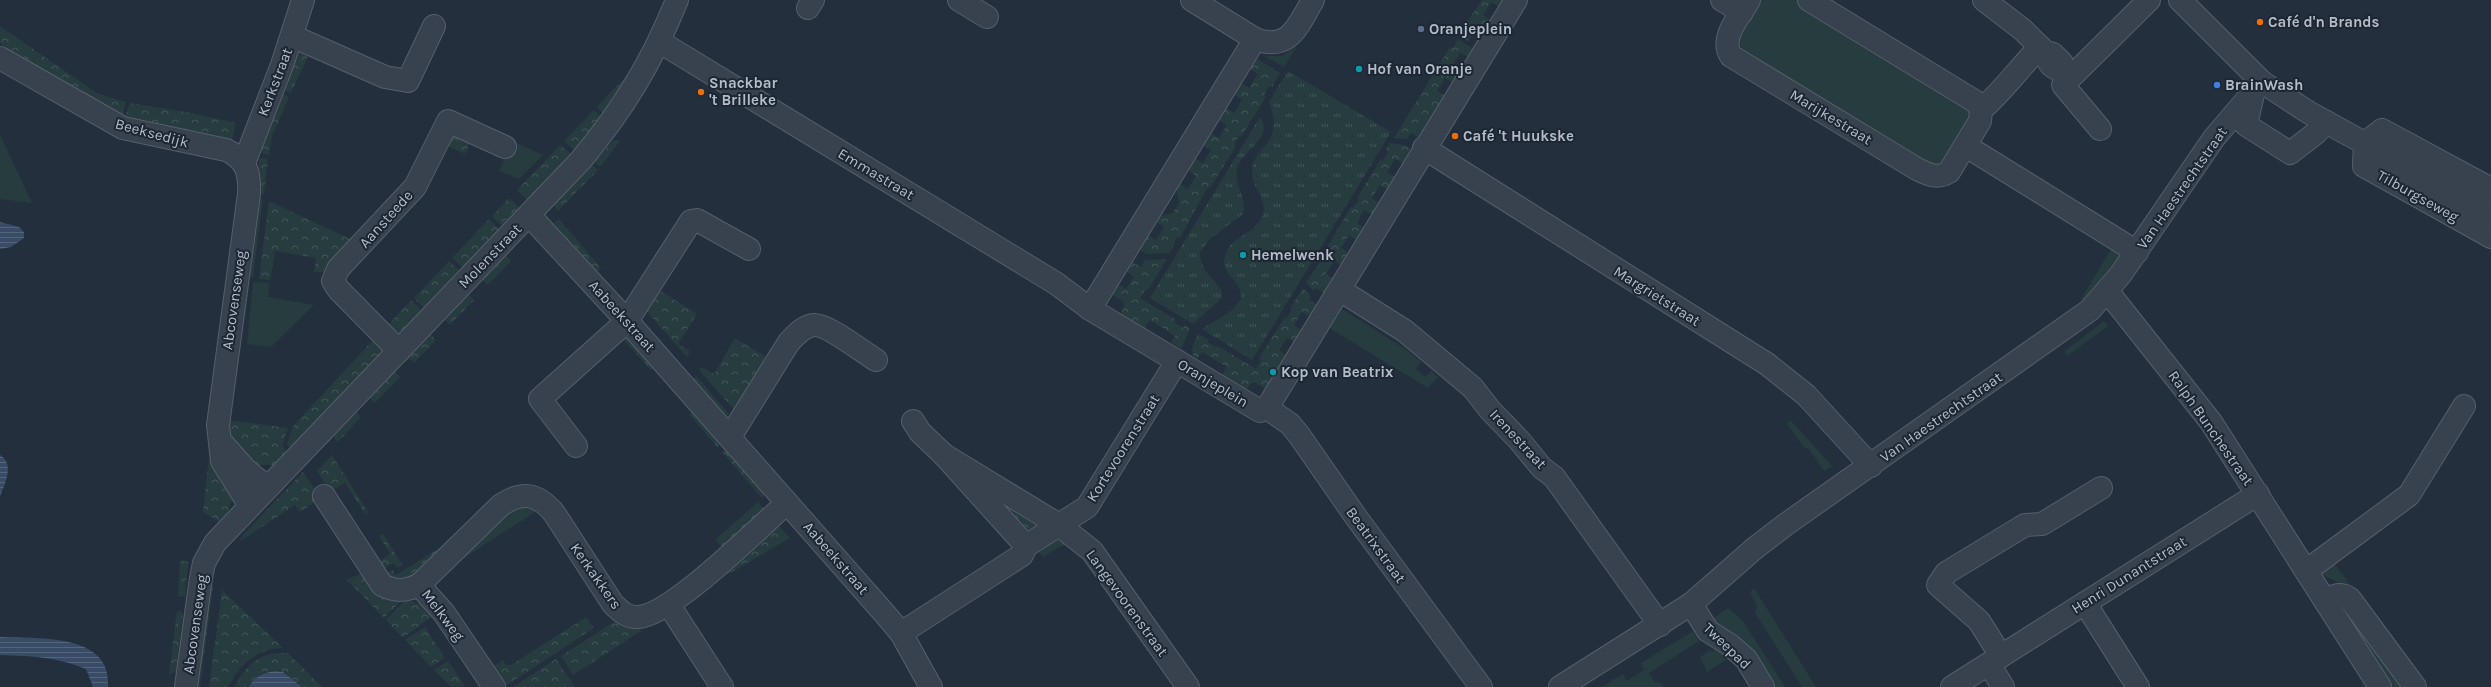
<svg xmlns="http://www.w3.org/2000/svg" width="2491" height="687" font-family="Karla,sans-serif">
<defs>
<pattern id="forest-crowns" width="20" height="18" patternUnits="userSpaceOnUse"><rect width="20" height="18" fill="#263c3f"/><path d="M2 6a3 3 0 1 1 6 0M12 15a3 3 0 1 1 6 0" fill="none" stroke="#435659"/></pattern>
<pattern id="park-tufts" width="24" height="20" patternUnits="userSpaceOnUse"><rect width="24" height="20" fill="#263c3f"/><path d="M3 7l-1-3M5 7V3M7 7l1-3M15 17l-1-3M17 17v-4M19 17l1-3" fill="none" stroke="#435659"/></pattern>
<pattern id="water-rules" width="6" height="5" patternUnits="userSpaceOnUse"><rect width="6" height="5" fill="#394c67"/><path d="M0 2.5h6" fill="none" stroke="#53647b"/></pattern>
</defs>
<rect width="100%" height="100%" fill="#242f3e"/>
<g fill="#263c3f">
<path d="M 1757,0 L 1799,0 L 1798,4 L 1973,112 L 1949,159 L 1933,168 L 1910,152 L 1752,56 L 1741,56 L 1735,37 Z"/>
<path d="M 1297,46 L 1284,67 L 1264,56 L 1282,56 Z"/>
<path d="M 0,135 L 32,203 L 0,199 Z"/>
<path d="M 512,141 L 543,155 L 519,179 L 499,171 Z"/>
<path d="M 258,198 L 263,199 L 253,278 L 246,277 Z"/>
<path d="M 2111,249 L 2123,256 L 2083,302 L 2081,299 Z"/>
<path d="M 253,282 L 269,283 L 268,297 L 314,305 L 271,347 L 247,344 Z"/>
<path d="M 1342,309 L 1404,348 L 1421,362 L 1416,369 L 1425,377 L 1431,371 L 1438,377 L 1428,388 L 1329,328 Z"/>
<path d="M 2104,321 L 2108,326 L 2067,356 L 2064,352 Z"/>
<path d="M 1790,420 L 1796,426 L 1832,466 L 1824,471 L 1808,448 L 1805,449 L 1787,424 Z"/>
<path d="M 515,505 L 541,508 L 450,567 Z"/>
<path d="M 2331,559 L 2352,587 L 2350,588 L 2322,575 Z"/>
<path d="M 1754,588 L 1816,687 L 1802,687 L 1755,613 L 1757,607 L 1750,592 Z"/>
<path d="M 1728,608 L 1743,621 L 1785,687 L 1771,687 L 1710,620 Z"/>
<path d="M 2345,608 L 2406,687 L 2391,687 L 2343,612 Z"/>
<path d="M 1693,631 L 1699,641 L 1649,673 L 1655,682 L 1661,683 L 1664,687 L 1602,687 L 1623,674 L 1627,681 L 1644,670 L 1641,663 Z"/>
<path d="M 1719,648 L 1731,657 L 1707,672 L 1700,657 L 1710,650 L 1712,652 Z"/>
</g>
<g fill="url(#forest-crowns)">
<path d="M 1482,0 L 1508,0 L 1503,9 L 1491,2 L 1483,15 L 1494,23 L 1487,34 L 1476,27 L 1468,41 L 1458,35 Z"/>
<path d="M 0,26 L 98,94 L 126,102 L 121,118 L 5,49 L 0,42 Z"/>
<path d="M 1458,39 L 1477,51 L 1472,59 L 1460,53 L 1452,66 L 1464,73 L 1456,85 L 1445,78 L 1437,91 L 1448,98 L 1423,140 L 1411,133 L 1407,139 L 1394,138 L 1450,47 L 1453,48 Z"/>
<path d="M 295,48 L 309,54 L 291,93 L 280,89 Z"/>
<path d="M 1253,56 L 1280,73 L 1272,87 L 1269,86 L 1264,95 L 1266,97 L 1241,137 L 1239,136 L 1234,145 L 1236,146 L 1210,188 L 1208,187 L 1180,238 L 1177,237 L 1170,253 L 1146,254 L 1136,247 L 1145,233 L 1156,240 L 1164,227 L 1153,220 L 1154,218 L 1173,213 L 1179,202 L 1176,182 L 1188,189 L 1196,176 L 1185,168 L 1192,157 L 1203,163 L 1211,150 L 1200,143 L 1207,131 L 1219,138 L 1227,125 L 1215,118 L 1223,106 L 1234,113 L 1242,100 L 1231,92 L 1238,81 L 1249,88 L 1258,74 L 1246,67 Z"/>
<path d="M 631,71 L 605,116 L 597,107 Z"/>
<path d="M 279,92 L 289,97 L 272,136 L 269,155 L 263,154 L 261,149 Z"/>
<path d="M 130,103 L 192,113 L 236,123 L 232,140 L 125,119 Z"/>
<path d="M 594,110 L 603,118 L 576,152 L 564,141 Z"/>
<path d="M 452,135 L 471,141 L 465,154 L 445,145 Z"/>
<path d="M 614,140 L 620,141 L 600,167 L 595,162 Z"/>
<path d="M 1390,143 L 1404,145 L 1415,152 L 1407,166 L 1395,159 L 1387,172 L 1398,180 L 1391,192 L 1380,185 L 1372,198 L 1383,205 L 1376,217 L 1364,210 L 1357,223 L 1368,230 L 1360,242 L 1349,235 L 1341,248 L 1352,255 L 1345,267 L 1334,261 L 1326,274 L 1337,281 L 1328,295 L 1316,288 L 1314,291 L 1306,282 L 1323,258 L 1322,256 L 1351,207 L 1353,208 L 1359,200 L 1357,198 L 1381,159 L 1383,161 L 1388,152 L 1386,150 Z"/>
<path d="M 560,145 L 573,155 L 529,202 L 517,190 Z"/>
<path d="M 259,158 L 268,159 L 264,194 L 258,194 Z"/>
<path d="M 593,165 L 598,170 L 558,211 L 554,205 Z"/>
<path d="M 509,198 L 521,209 L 504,228 L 492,216 Z"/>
<path d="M 269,201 L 350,239 L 353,243 L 326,272 L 314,272 L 316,258 L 275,251 L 270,280 L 259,279 Z"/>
<path d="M 489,219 L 501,231 L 464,269 L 452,258 Z"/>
<path d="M 559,219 L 601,268 L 597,272 L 554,223 Z"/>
<path d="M 505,255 L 511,261 L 488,285 L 482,279 Z"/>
<path d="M 1167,259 L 1148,290 L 1146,289 L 1140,298 L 1176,320 L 1174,322 L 1183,328 L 1185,325 L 1190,329 L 1181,349 L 1171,342 L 1175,336 L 1150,320 L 1142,331 L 1119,317 L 1124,307 L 1124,302 L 1109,293 L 1115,283 L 1126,289 L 1134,277 L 1123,269 L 1129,260 L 1141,267 L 1145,260 Z"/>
<path d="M 449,261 L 461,272 L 425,309 L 414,298 Z"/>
<path d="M 656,288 L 697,314 L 678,344 L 690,351 L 687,357 L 643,307 Z"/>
<path d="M 1303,288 L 1311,297 L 1309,300 L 1316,304 L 1318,312 L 1314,319 L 1302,312 L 1294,325 L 1305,333 L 1298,344 L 1287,338 L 1279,350 L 1290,358 L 1270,391 L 1254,382 L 1250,384 L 1244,394 L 1220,379 L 1227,367 L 1202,352 L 1197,359 L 1193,356 L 1192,348 L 1198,334 L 1209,340 L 1207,342 L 1216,347 L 1218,346 L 1256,369 L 1261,360 L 1259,358 L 1285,317 L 1287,318 L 1292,309 L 1290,308 Z"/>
<path d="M 468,294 L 474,300 L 450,325 L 444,319 Z"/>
<path d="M 411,300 L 423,312 L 397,339 L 386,327 Z"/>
<path d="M 623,333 L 654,368 L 651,370 L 620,336 Z"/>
<path d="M 430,334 L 436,340 L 414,363 L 407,357 Z"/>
<path d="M 376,337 L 387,349 L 291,449 L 287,444 L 294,425 Z"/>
<path d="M 735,338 L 771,360 L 738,414 L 699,370 L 701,367 L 714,374 Z"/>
<path d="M 394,371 L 400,377 L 375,403 L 368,397 Z"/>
<path d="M 696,376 L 729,414 L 725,418 L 692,380 Z"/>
<path d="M 355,411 L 361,417 L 338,442 L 334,438 L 334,433 Z"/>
<path d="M 692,412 L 720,444 L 717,447 L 689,414 Z"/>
<path d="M 227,420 L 288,428 L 282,446 L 288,452 L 274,465 L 254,465 L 229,435 Z"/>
<path d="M 725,449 L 765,495 L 762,498 L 722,452 Z"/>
<path d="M 211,453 L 232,499 L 227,515 L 221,523 L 203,512 L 209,458 Z"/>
<path d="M 332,455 L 368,512 L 365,514 L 345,483 L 330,492 L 317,471 Z"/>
<path d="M 303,472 L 321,498 L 300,512 L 295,505 L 239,542 L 242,536 Z"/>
<path d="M 995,494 L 1044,524 L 1025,536 Z"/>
<path d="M 758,502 L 766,512 L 724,549 L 715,540 Z"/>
<path d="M 776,523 L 790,538 L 727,575 L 723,569 Z"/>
<path d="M 1058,532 L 1071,540 L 1043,557 L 1035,547 Z"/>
<path d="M 383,534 L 403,565 L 397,568 L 393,563 L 381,571 L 378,562 L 390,554 L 379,536 Z"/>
<path d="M 454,539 L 425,567 L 405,581 L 384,575 L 392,570 L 396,575 Z"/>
<path d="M 180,560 L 188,562 L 185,597 L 178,596 Z"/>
<path d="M 364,572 L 402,600 L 384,618 L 347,580 Z"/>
<path d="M 208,585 L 213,586 L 200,687 L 194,687 Z"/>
<path d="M 222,590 L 283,648 C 257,648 239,665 228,687 L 209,687 Z"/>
<path d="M 406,599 L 427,607 L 435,614 L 403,638 L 386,620 Z"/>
<path d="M 177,611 L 183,612 L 176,672 L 169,674 Z"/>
<path d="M 586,617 L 594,628 L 504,687 L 487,670 L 503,660 L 506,665 L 511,665 Z"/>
<path d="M 614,622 L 625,627 L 639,627 L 641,631 L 573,675 L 561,656 Z"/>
<path d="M 425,627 L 445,658 L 431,667 L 405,640 Z"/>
<path d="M 282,653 L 288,653 L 322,687 C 317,687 308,687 303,687 C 296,685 290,675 283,672 C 269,667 255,676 249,687 L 234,687 C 245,667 258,653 282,653 Z"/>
<path d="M 556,659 L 575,687 L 513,687 Z"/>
<path d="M 448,661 L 465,686 L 451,687 L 434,670 Z"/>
</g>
<g fill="url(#park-tufts)">
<path d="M 1288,71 L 1391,132 L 1252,360 L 1202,329 L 1231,311 L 1241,299 C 1243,281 1220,274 1225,256 C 1230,236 1254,235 1262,217 C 1270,201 1251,188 1252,171 C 1253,145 1286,145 1269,102 Z"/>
<path d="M 1260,117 C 1274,138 1244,149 1238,166 C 1232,184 1248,197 1243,214 L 1211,238 L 1200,252 C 1200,272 1213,276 1222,291 L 1222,298 L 1193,324 L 1150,298 Z"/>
</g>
<g fill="url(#water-rules)">
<path d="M 0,222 L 19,227 L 24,232 L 24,238 L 11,247 L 0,249 Z"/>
<path d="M 0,455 C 15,465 5,482 0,497 Z"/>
<path d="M 0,637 C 37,639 112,632 108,687 L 93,687 L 86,669 C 56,657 33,656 0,655 Z"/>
<path d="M 275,671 L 283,672 L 302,687 L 249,687 C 255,676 263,673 275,671 Z"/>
</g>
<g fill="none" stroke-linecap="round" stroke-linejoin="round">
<g stroke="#565f6c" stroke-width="24">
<g id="minor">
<path d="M 959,0 L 987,17"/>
<path d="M 1192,0 L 1255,39"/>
<path d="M 1313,0 C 1298,25 1290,52 1255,39 L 1090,309 L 1260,411 L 1267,408 L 1516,0"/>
<path d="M 1722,0 L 1742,12"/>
<path d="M 1749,0 C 1740,16 1719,38 1731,56 L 1917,169 C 1929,175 1937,179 1949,172 L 1980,121 L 1981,110 L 1976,102 L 1809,0"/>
<path d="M 1984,0 L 2023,30 L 2045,52 L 2053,54 L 2062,63 L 2063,71 C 2052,69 2047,62 2045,52"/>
<path d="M 2180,0 L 2262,82 L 2308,112 L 2491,213"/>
<path d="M 808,8 L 813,0"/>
<path d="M 292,36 L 385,77 L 408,81 L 434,26"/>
<path d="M 660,42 L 1057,284 L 1090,309"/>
<path d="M 0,58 L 123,128 L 226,150 C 247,159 250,174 249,194 L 218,425 L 222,461 L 250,506"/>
<path d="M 2253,94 L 2246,125 L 2290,153 L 2316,133 L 2326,122"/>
<path d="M 1981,110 C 2003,91 2019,68 2040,47"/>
<path d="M 2100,129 L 2063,85 L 2149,0"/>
<path d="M 1966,146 L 2137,252"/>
<path d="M 1424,148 L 1767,364 L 1806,395 L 1871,466"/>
<path d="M 244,163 L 282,65 L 303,0"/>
<path d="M 2491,189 L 2382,130 L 2365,143 L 2364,166 L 2491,237"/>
<path d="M 529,215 L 627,321 L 885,614 L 901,633 L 931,687"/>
<path d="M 1340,290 L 1405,331 L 1473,388 L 1490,410 L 1519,440 L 1542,468 L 1554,477 L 1660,625"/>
<path d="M 2108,292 L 2211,422 L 2380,687"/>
<path d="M 399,351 L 338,289 L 333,281 L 338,269 L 415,187 L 448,121 L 505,147"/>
<path d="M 1267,408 L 1290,424 L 1299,435 L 1356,517 L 1481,687"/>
<path d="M 913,421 L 920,432 L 944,455"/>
<path d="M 730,437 L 789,342 C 796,335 803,326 814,325 C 827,324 863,352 876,360"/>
<path d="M 223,444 L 246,470 L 267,487"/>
<path d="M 576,446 L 540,399 L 627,321 L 691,221 L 697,220 L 749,249"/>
<path d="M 324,496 L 382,585 C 396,592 406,591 419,585 L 444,613 L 494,687"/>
<path d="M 1026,546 L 944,455 L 1059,525 L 1092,551 L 1188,687"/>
<path d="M 2306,571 L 2409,495 L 2464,406"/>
<path d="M 419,585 L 501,505 C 522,491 537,493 554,513 L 613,604 C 620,611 627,618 639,617 C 673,614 758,528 787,503"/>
<path d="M 2325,601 C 2334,595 2341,592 2350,599 L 2415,687"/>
<path d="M 2085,603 L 2138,687"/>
<path d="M 1691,604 L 1708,631 L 1730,645 L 1746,659 L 1763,687"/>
<path d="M 669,605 L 722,687"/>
<path d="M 901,633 L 1022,555 L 1026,546 L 1087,507 L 1177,361"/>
<path d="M 2001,656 L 1979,621 L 1938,585 L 1946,573 L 2025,525 L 2042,524 L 2101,488"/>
<path d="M 1989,664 L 2003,687"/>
<path d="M 186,687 L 201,578 L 204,563 L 215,543 L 581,160 C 624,108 652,62 677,0"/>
<path d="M 1560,687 L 1691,604 L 1755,548 L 1785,525 L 2090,310 L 2121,274 L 2214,138 L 2262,82"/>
<path d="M 1952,687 L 2258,494"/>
</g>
</g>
<use href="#minor" stroke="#38414e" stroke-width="22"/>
</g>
<g fill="#e8710a" stroke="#1d2633" stroke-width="1.5">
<circle cx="2260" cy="22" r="4"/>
<circle cx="701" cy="92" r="4"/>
<circle cx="1455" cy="136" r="4"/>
</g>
<circle fill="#5c6f8a" stroke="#1d2633" stroke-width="1.5" cx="1421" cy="29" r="4"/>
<g fill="#0f9aa8" stroke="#1d2633" stroke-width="1.5">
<circle cx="1359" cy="69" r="4"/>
<circle cx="1243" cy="255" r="4"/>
<circle cx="1273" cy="372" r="4"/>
</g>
<circle fill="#3f7fe0" stroke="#1d2633" stroke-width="1.5" cx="2217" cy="85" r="4"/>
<g text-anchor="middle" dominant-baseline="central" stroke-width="4" stroke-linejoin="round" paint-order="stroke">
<g font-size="15" font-weight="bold" fill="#b4bcc9" stroke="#1d2633" text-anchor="start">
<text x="2268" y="22">Café d'n Brands</text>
<text x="1429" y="29">Oranjeplein</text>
<text x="1367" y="69">Hof van Oranje</text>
<text x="709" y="83">Snackbar<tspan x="709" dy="17">'t Brilleke</tspan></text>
<text x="2225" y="85">BrainWash</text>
<text x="1463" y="136">Café 't Huukske</text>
<text x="1251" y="255">Hemelwenk</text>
<text x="1281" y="372">Kop van Beatrix</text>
</g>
<g font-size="15" fill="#b4bcc9" stroke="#1d2633">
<text transform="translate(275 82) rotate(-69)">Kerkstraat</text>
<text transform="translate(1831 117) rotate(31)">Marijkestraat</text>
<text transform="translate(152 133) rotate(15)">Beeksedijk</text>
<text transform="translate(876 174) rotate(31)">Emmastraat</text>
<text transform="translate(2182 188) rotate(-55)">Van Haestrechtstraat</text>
<text transform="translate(2418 196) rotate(29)">Tilburgseweg</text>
<text transform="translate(386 219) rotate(-48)">Aansteede</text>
<text transform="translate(490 256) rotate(-46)">Molenstraat</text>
<text transform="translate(1657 296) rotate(32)">Margrietstraat</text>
<text transform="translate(234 300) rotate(-82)">Abcovenseweg</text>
<text transform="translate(622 316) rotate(48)">Aabeekstraat</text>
<text transform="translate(1213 383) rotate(31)">Oranjeplein</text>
<text transform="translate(1941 417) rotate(-35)">Van Haestrechtstraat</text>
<text transform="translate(2211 428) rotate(55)">Ralph Bunchestraat</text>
<text transform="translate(1518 439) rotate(47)">Irenestraat</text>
<text transform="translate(1123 448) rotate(-58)">Kortevoorenstraat</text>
<text transform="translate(1376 545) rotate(54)">Beatrixstraat</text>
<text transform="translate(836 558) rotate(49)">Aabeekstraat</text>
<text transform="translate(2129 575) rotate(-32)">Henri Dunantstraat</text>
<text transform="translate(596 576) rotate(55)">Kerkakkers</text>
<text transform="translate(1127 603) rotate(54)">Langevoorenstraat</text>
<text transform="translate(443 615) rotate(53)">Melkweg</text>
<text transform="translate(195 624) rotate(-82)">Abcovenseweg</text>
<text transform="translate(1727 646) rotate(44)">Tweepad</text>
</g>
</g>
</svg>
